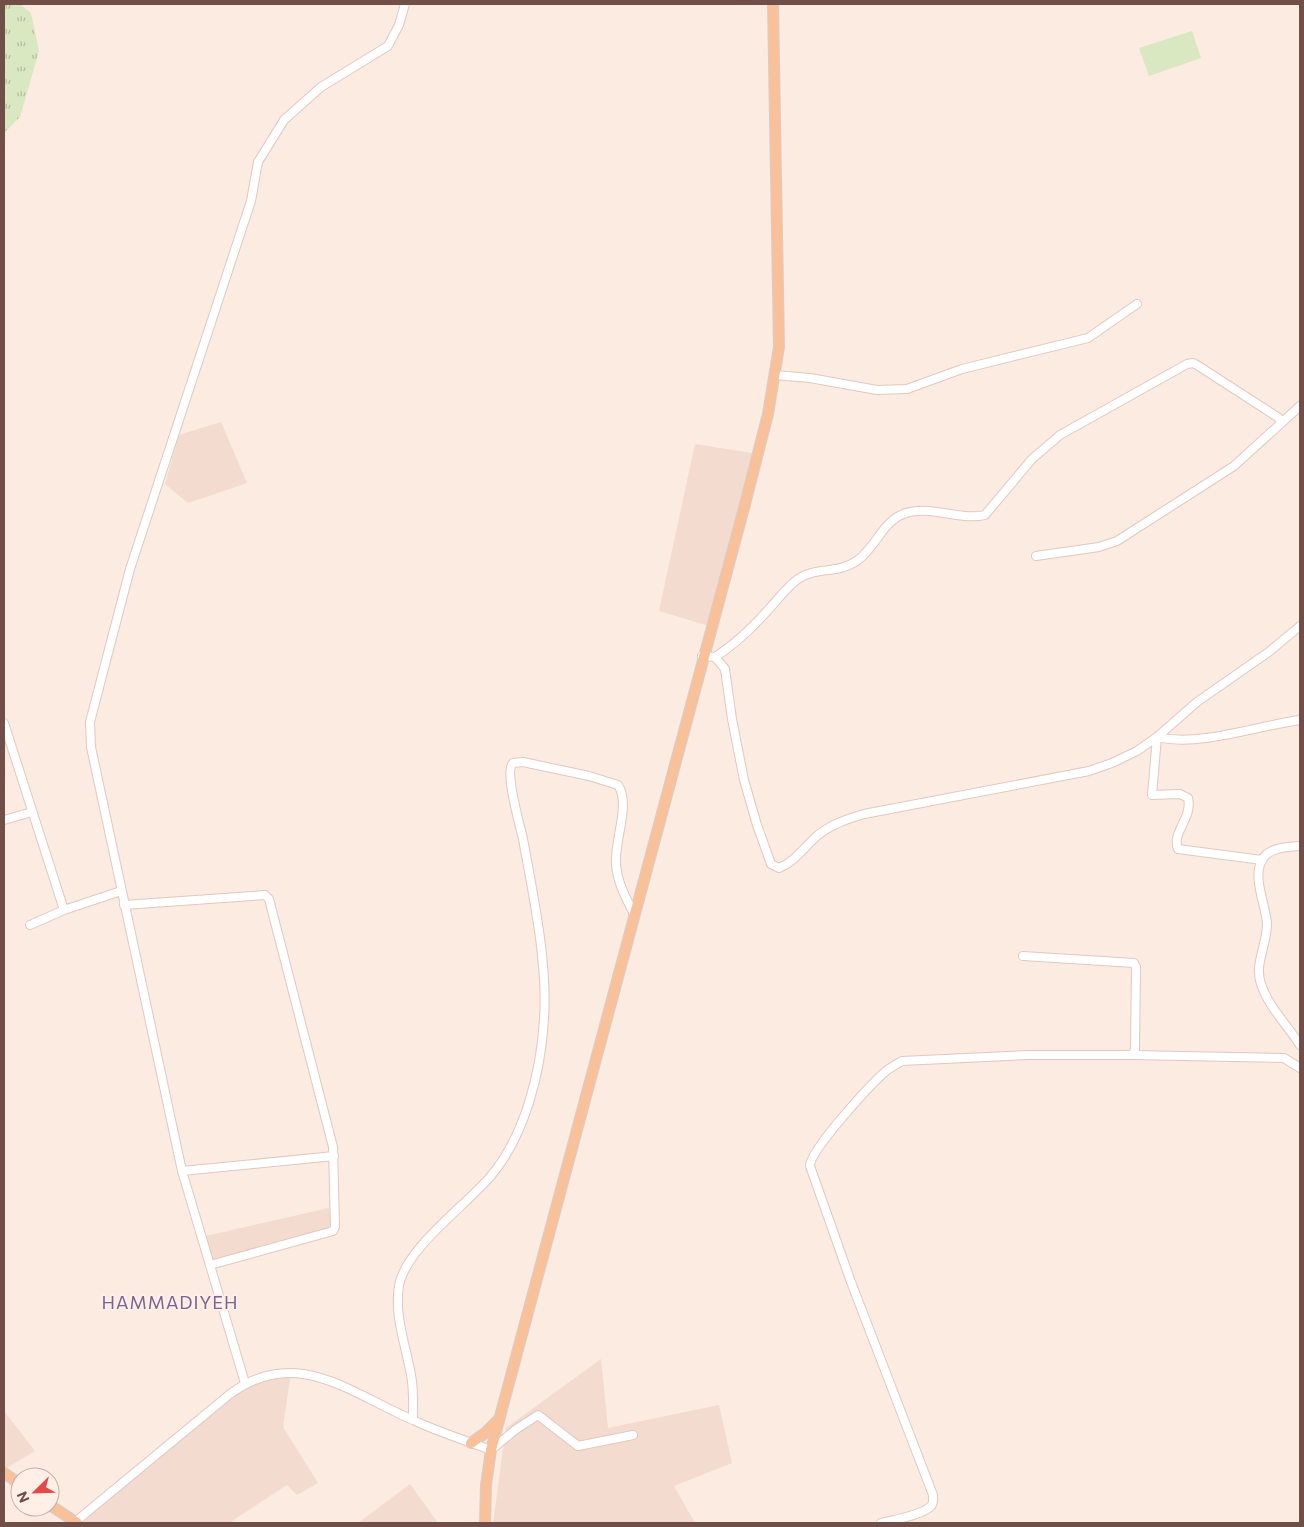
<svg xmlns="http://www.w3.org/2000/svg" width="1304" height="1527" font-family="Commissioner,sans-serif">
<defs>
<pattern id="grass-tufts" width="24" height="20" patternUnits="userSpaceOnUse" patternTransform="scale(1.25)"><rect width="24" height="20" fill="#d9e8c0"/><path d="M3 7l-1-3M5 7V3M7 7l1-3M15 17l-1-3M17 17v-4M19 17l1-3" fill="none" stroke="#b4be9e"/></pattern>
</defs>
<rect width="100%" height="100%" fill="#fbebe0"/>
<g fill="#f3dbcf">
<path d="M 221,422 L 247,483 L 188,503 L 165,484 L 179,435 Z"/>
<path d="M 695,444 L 752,453 L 709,626 L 659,611 Z"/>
<path d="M 329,1208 L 334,1231 L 212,1264 L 206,1236 Z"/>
<path d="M 601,1359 L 608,1428 L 719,1405 L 732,1463 L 674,1486 L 695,1523 L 493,1523 L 506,1428 Z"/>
<path d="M 291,1372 L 283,1427 L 318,1483 L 297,1495 L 287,1485 L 229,1523 L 77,1523 L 245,1383 Z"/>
<path d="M 4,1411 L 35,1451 L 8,1467 L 4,1473 Z"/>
<path d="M 410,1484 L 438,1523 L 358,1523 Z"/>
</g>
<path fill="url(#grass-tufts)" d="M 7,4 L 20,4 L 31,13 L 39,51 L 20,117 L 4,133 L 4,5 Z"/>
<path fill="#d9e8c0" d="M 1192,31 L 1201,58 L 1149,76 L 1139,48 Z"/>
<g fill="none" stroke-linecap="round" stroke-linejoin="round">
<g stroke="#e1c8c0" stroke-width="10">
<g id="minor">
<path d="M 775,375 L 810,378 L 877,390 L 907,389 L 962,369 L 1088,338 L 1137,304"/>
<path d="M 1036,556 L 1099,547 L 1117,541 L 1234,466 L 1300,406"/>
<path d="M 702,656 L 715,657 L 725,669 L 732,719 L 744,780 L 757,825 L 771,864 L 779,868 C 795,862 805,846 818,835 C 832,824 847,819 864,814 L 1089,771 L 1112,763 L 1137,751 L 1157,737 L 1197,702 L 1270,651 L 1300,626"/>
<path d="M 715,657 C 736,644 753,627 769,609 C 778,599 787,587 798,579 C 817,566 837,575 858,560 C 877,546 883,520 906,513 C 929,505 961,521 985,515 L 1032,459 L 1060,435 L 1187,364 L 1193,363 L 1197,365 L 1279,418 L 1281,422"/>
<path d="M 4,723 L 64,910"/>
<path d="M 4,820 L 32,812"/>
<path d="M 1300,846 C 1288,847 1269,847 1262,860 C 1252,878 1266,905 1267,924 C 1267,945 1254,964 1261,984 C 1268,1006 1288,1026 1300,1045"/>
<path d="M 1262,860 L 1178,849 C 1171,833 1193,818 1188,798 L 1180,794 L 1152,795 L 1157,737 C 1199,747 1257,726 1300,720"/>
<path d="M 124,905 L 265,895 L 269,899 L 333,1147 L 335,1227 L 333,1231 L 210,1265"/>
<path d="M 30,925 L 64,910 L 121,891"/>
<path d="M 1132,1055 L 1284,1058 L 1300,1068"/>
<path d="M 182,1171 L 334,1156"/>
<path d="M 245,1383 L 182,1171 L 91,747 L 90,722 L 130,569 L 251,201 L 258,162 L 284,120 L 321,87 L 388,46 L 399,25 L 405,4"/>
<path d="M 413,1420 C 413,1405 414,1390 411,1375 C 406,1346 394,1316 399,1286 C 405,1249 465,1206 490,1177 C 525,1136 541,1072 544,1019 C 548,964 533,894 523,839 C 520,825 504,772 513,763 L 523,762 L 589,776 L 618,785 C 631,804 614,841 616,864 C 617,882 626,898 634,914"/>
<path d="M 75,1522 L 230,1394 C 296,1345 350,1393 413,1420 C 438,1432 465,1440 491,1450 L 515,1430 L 538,1415 L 578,1446 L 633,1435"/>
<path d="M 881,1523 C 892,1520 923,1515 931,1506 C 934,1503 933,1499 933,1495 L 851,1282 L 810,1166 C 810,1150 871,1084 886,1071 C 891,1067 897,1064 902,1061 L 1028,1055 L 1132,1055 L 1135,1050 L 1136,967 L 1134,963 L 1023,956"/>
</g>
</g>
<g stroke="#d7cdcc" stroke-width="12">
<g id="major">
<path d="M 471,1443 L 485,1433 L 499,1419"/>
<path d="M 4,1473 L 20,1484"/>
<path d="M 50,1505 L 77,1523"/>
<path d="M 485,1523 L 486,1485 L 491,1450 L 744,508 L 768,414 L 779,347 L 773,4"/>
</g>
</g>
<use href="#minor" stroke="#fff" stroke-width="8"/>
<use href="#major" stroke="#f9c19a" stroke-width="10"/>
</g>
<g text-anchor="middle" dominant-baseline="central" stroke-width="4" stroke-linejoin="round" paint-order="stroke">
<g font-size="18" letter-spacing="1" fill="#7a6494" stroke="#ffefe6">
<text x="170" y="1302">HAMMADIYEH</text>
</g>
</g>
<rect width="1304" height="1527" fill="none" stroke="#714e48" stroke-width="10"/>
<g transform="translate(35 1492) rotate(247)"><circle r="24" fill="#ffefe6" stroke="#c6afa7"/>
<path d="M0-4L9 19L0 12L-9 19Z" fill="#e34948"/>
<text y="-8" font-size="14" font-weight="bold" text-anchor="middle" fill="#714e48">N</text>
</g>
</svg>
